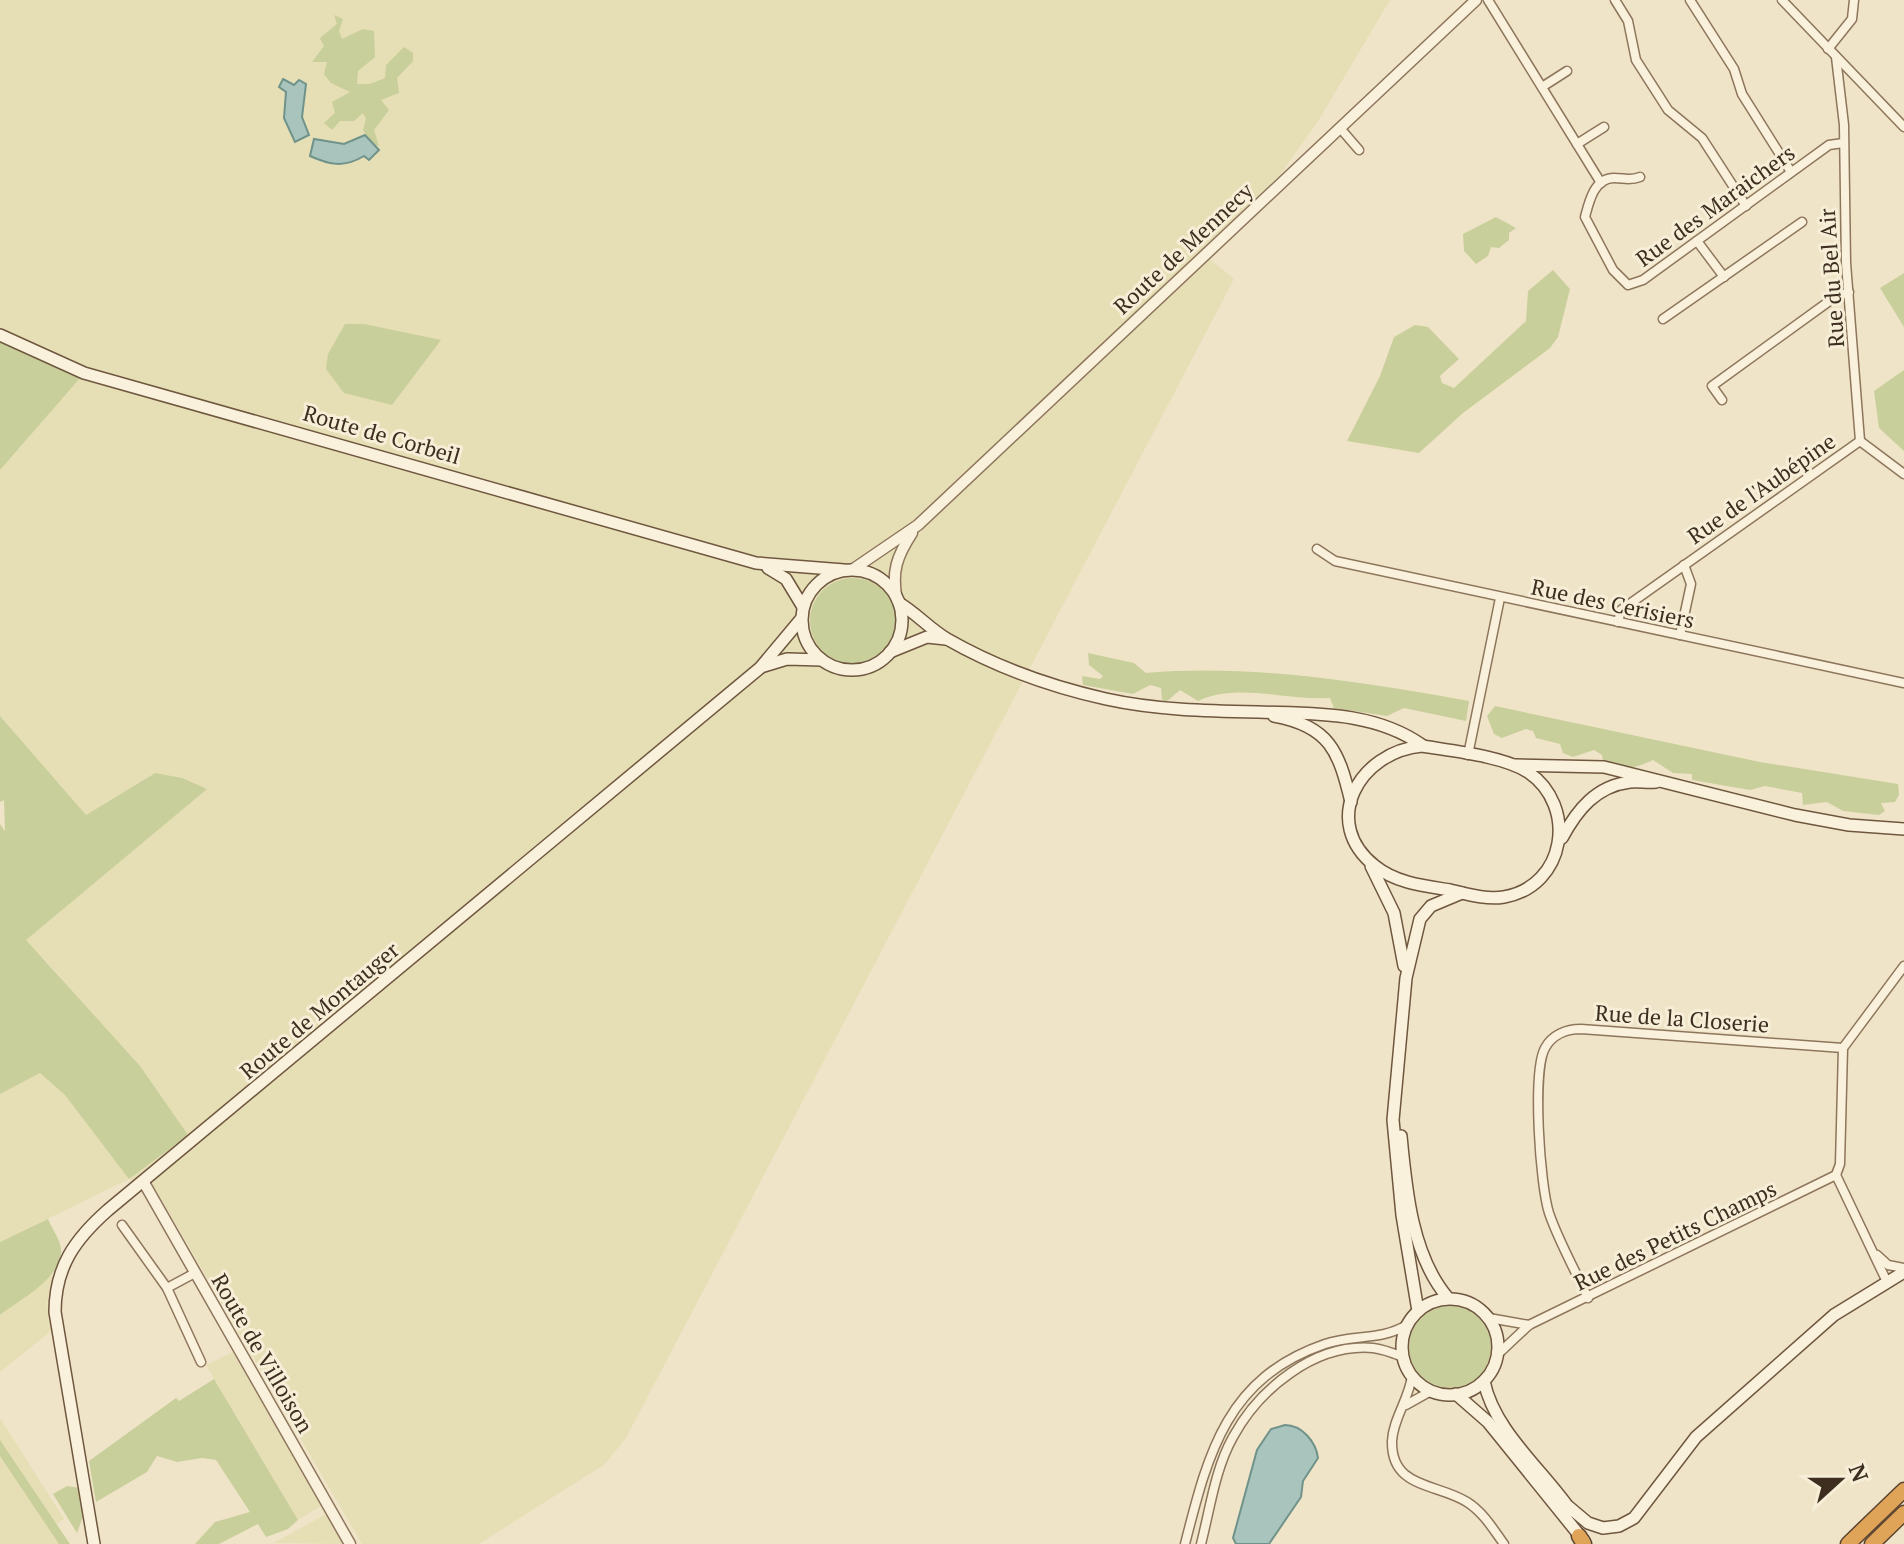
<svg xmlns="http://www.w3.org/2000/svg" width="1904" height="1544" font-family="'PT Serif',serif">
<rect width="100%" height="100%" fill="#f0e4c8"/>
<g fill="#e6deb5">
<path d="M 0,0 L 1390,0 L 1320,118 L 1280,175 L 1200,251 L 1234,279 L 626,1438 L 605,1464 L 479,1544 L 362,1544 L 156,1190 L 129,1179 L 0,1242 L 0,1094 L 40,1073 L 65,1095 L 81,1005 L 57,973 L 25,940 L 206,789 L 154,773 L 86,815 L 0,716 L 0,470 L 80,378 L 0,341 Z"/>
<path d="M 53,1274 L 47,1303 L 51,1331 L 0,1372 L 0,1315 Z"/>
<path d="M 233,1352 L 321,1506 L 298,1520 L 206,1365 Z"/>
<path d="M 0,1418 L 64,1519 L 57,1524 L 0,1440 Z"/>
<path d="M 0,1456 L 55,1537 L 59,1544 L 0,1544 Z"/>
<path d="M 328,1513 L 346,1544 L 274,1543 Z"/>
</g>
<g fill="#c9cf9b">
<path d="M 334,15 L 343,19 L 339,31 L 342,39 L 363,29 L 374,31 L 375,57 L 358,71 L 357,84 L 370,84 L 385,78 L 386,65 L 404,47 L 413,53 L 413,61 L 397,78 L 399,93 L 381,100 L 389,110 L 374,130 L 379,146 L 374,145 L 363,130 L 366,119 L 363,113 L 354,121 L 340,121 L 332,130 L 324,123 L 335,113 L 332,102 L 350,92 L 331,83 L 324,74 L 327,62 L 312,62 L 324,46 L 320,38 L 337,24 Z"/>
<path d="M 1496,217 L 1516,228 L 1509,233 L 1509,240 L 1499,248 L 1491,247 L 1488,256 L 1476,264 L 1464,251 L 1463,234 Z"/>
<path d="M 1553,270 L 1570,289 L 1558,337 L 1550,348 L 1463,413 L 1419,453 L 1347,441 L 1380,376 L 1394,337 L 1415,325 L 1428,327 L 1459,359 L 1440,376 L 1442,383 L 1454,388 L 1526,321 L 1528,291 Z"/>
<path d="M 1904,273 L 1904,327 L 1880,288 Z"/>
<path d="M 345,324 L 364,324 L 441,340 L 392,405 L 344,393 L 326,369 L 328,354 Z"/>
<path d="M 0,341 L 81,377 L 0,470 Z"/>
<path d="M 1904,370 L 1904,451 L 1879,428 L 1874,391 Z"/>
<circle cx="853" cy="621" r="43"/>
<path d="M 1088,653 L 1134,663 L 1146,673 C 1253,664 1363,682 1469,701 L 1466,721 L 1404,708 L 1387,716 L 1334,708 L 1330,698 C 1289,701 1237,682 1198,701 L 1180,690 L 1166,702 L 1162,700 L 1161,688 L 1150,685 L 1133,694 L 1083,685 L 1082,676 L 1100,679 L 1103,676 L 1089,665 Z"/>
<path d="M 1495,706 L 1760,762 L 1898,784 L 1899,795 L 1895,802 L 1881,803 L 1885,811 L 1879,815 L 1843,811 L 1827,802 L 1803,805 L 1802,793 L 1765,786 L 1750,790 L 1692,780 L 1692,774 L 1673,773 L 1653,760 C 1628,771 1630,768 1603,761 L 1602,755 L 1594,750 L 1573,757 L 1563,753 L 1560,744 L 1536,738 L 1533,731 L 1526,729 L 1502,738 L 1494,734 L 1487,716 Z"/>
<path d="M 0,716 L 86,815 L 155,773 L 182,778 L 207,789 L 26,940 L 140,1066 L 188,1135 L 129,1179 L 65,1095 L 40,1073 L 0,1094 L 0,824 L 5,831 L 4,800 L 0,802 Z"/>
<path d="M 48,1219 C 52,1229 60,1239 61,1249 C 63,1278 19,1300 0,1315 L 0,1242 Z"/>
<circle cx="1450" cy="1347" r="41"/>
<path d="M 214,1379 L 298,1520 L 288,1529 L 266,1537 L 258,1524 L 219,1544 L 195,1544 L 215,1522 L 250,1512 L 216,1460 L 202,1458 L 177,1462 L 157,1456 L 147,1472 L 96,1502 L 89,1461 L 176,1398 L 179,1401 Z"/>
<path d="M 0,1440 L 70,1544 L 59,1544 L 0,1456 Z"/>
<path d="M 67,1486 L 80,1488 L 86,1508 L 77,1533 L 53,1494 Z"/>
</g>
<g fill="#a9c4bc" stroke="#6f938a" stroke-width="2">
<path d="M 283,79 L 294,85 L 299,80 L 306,84 L 302,117 L 309,135 L 295,142 L 284,118 L 286,92 L 279,87 Z"/>
<path d="M 365,135 L 379,150 L 369,160 L 364,156 C 344,168 330,165 310,156 L 314,139 L 344,144 Z"/>
<path d="M 1285,1425 C 1302,1425 1316,1442 1318,1458 L 1303,1481 L 1301,1497 L 1269,1544 L 1236,1544 L 1233,1538 L 1257,1450 L 1271,1429 Z"/>
</g>
<g fill="none" stroke-linecap="round" stroke-linejoin="round">
<g stroke="#8d765c" stroke-width="11">
<g id="minor">
<path d="M 1488,0 L 1601,183"/>
<path d="M 1615,0 L 1628,21 L 1636,60 L 1668,110 L 1702,138 L 1746,206"/>
<path d="M 1690,0 L 1734,69 L 1742,94 L 1791,172"/>
<path d="M 1782,0 L 1904,127"/>
<path d="M 1828,49 L 1852,19 L 1854,0"/>
<path d="M 1836,57 L 1844,125 L 1846,263 L 1860,441"/>
<path d="M 1542,87 L 1567,71"/>
<path d="M 1340,128 L 1359,150"/>
<path d="M 1577,144 L 1604,127"/>
<path d="M 1640,177 C 1630,181 1624,178 1614,178 C 1594,178 1589,202 1585,217 L 1613,270 L 1628,285 L 1643,280 L 1829,145 L 1843,143"/>
<path d="M 1697,241 L 1724,277"/>
<path d="M 1663,319 L 1802,222"/>
<path d="M 1722,400 L 1712,386 L 1835,297 L 1849,292"/>
<path d="M 1860,441 L 1904,474"/>
<path d="M 1317,549 L 1335,561 L 1904,683"/>
<path d="M 1618,622 L 1621,610 L 1860,441"/>
<path d="M 1680,635 L 1691,584 L 1684,565"/>
<path d="M 1468,755 L 1500,598"/>
<path d="M 1836,1175 L 1840,1164 L 1843,1048 L 1904,966"/>
<path d="M 1836,1175 L 1887,1282"/>
<path d="M 122,1225 L 167,1288 L 201,1362"/>
<path d="M 1877,1255 L 1888,1265 L 1904,1268"/>
<path d="M 167,1288 L 195,1273"/>
<path d="M 1588,1298 C 1575,1270 1559,1242 1549,1213 C 1540,1185 1532,1072 1545,1048 C 1552,1035 1566,1029 1581,1029 L 1843,1048"/>
<path d="M 1489,1318 L 1529,1325"/>
<path d="M 1497,1355 L 1529,1325 L 1836,1175"/>
<path d="M 1412,1376 C 1409,1399 1393,1419 1392,1441 C 1391,1489 1437,1483 1467,1502 C 1483,1512 1493,1529 1504,1544"/>
<path d="M 1406,1405 L 1431,1391"/>
<path d="M 1185,1544 C 1208,1454 1226,1378 1325,1344 C 1353,1334 1380,1341 1407,1325"/>
<path d="M 1201,1544 C 1210,1509 1215,1469 1233,1437 C 1259,1389 1315,1343 1373,1348 C 1383,1349 1393,1353 1403,1357"/>
</g>
</g>
<g stroke="#8d765c" stroke-width="13">
<g id="tertiary">
<path d="M 852,570 L 918,525 L 1476,0"/>
<path d="M 897,600 C 891,572 897,556 912,533"/>
<path d="M 143,1181 L 350,1544"/>
</g>
</g>
<g stroke="#6f573f" stroke-width="14">
<g id="secondary">
<path d="M 0,335 L 84,373 L 756,563 L 844,570"/>
<path d="M 768,568 L 786,579 L 803,607"/>
<circle cx="852" cy="620" r="50"/>
<path d="M 899,603 C 916,613 930,629 947,639 C 996,667 1052,687 1106,699 C 1156,710 1207,711 1258,712 C 1314,714 1373,711 1422,745"/>
<path d="M 890,652 L 927,637 L 946,639"/>
<path d="M 764,666 L 787,659 L 822,660"/>
<path d="M 1274,716 C 1330,726 1339,752 1351,802"/>
<path d="M 1422,746 C 1452,751 1503,756 1528,772 C 1578,806 1566,886 1504,897 C 1486,900 1467,894 1450,890 C 1424,886 1396,883 1375,866 C 1320,823 1358,752 1422,746 Z"/>
<path d="M 1515,765 L 1604,767 L 1795,815 L 1849,825 L 1904,829"/>
<path d="M 1562,838 C 1577,810 1596,786 1630,782 C 1639,781 1647,783 1656,782"/>
<path d="M 1371,866 L 1394,913 L 1404,966"/>
<path d="M 1401,1136 C 1406,1190 1412,1256 1448,1298"/>
<circle cx="1450" cy="1347" r="48"/>
<path d="M 1418,1311 L 1402,1215 L 1393,1120 L 1406,978 L 1420,919 L 1431,906 L 1462,893"/>
<path d="M 1484,1381 C 1494,1431 1543,1470 1571,1511"/>
<path d="M 1456,1394 L 1488,1422 L 1584,1541"/>
<path d="M 1569,1507 L 1588,1523 L 1603,1528 L 1619,1526 L 1634,1518 L 1696,1437 L 1834,1315 L 1904,1272"/>
<path d="M 94,1544 L 55,1312 C 55,1267 75,1239 108,1210 L 760,668 L 801,619"/>
</g>
</g>
<g stroke="#5b4430" stroke-width="17">
<g id="motorway">
<path d="M 1579,1536 L 1584,1544"/>
<path d="M 1848,1544 L 1904,1490"/>
<path d="M 1872,1544 L 1904,1513"/>
</g>
</g>
<use href="#minor" stroke="#faf1dc" stroke-width="8"/>
<use href="#tertiary" stroke="#faf1dc" stroke-width="10"/>
<use href="#secondary" stroke="#faf1dc" stroke-width="11"/>
<use href="#motorway" stroke="#e0a458" stroke-width="14"/>
</g>
<g text-anchor="middle" dominant-baseline="central" stroke-width="6" stroke-linejoin="round" paint-order="stroke">
<g font-size="22" fill="#3d2e20" stroke="#f7eed8">
<text transform="translate(1715 205) rotate(-36)">Rue des Maraichers</text>
<text transform="translate(1183 248) rotate(-43)">Route de Mennecy</text>
<text transform="translate(1831 278) rotate(-94)">Rue du Bel Air</text>
<text transform="translate(382 434) rotate(16)">Route de Corbeil</text>
<text transform="translate(1761 488) rotate(-35)">Rue de l'Aubépine</text>
<text transform="translate(1613 603) rotate(12)">Rue des Cerisiers</text>
<text transform="translate(319 1010) rotate(-40)">Route de Montauger</text>
<text transform="translate(1682 1018) rotate(4)">Rue de la Closerie</text>
<text transform="translate(1675 1235) rotate(-26)">Rue des Petits Champs</text>
<text transform="translate(263 1353) rotate(60)">Route de Villoison</text>
</g>
</g>
<g transform="translate(1840 1480) rotate(69)" stroke="#f7eed8" stroke-width="6" paint-order="stroke">
<path d="M0-6L14 30L0 20L-14 30Z" fill="#3d2e20"/>
<text y="-12" font-size="22" font-weight="bold" text-anchor="middle" fill="#3d2e20">N</text>
</g>
</svg>
